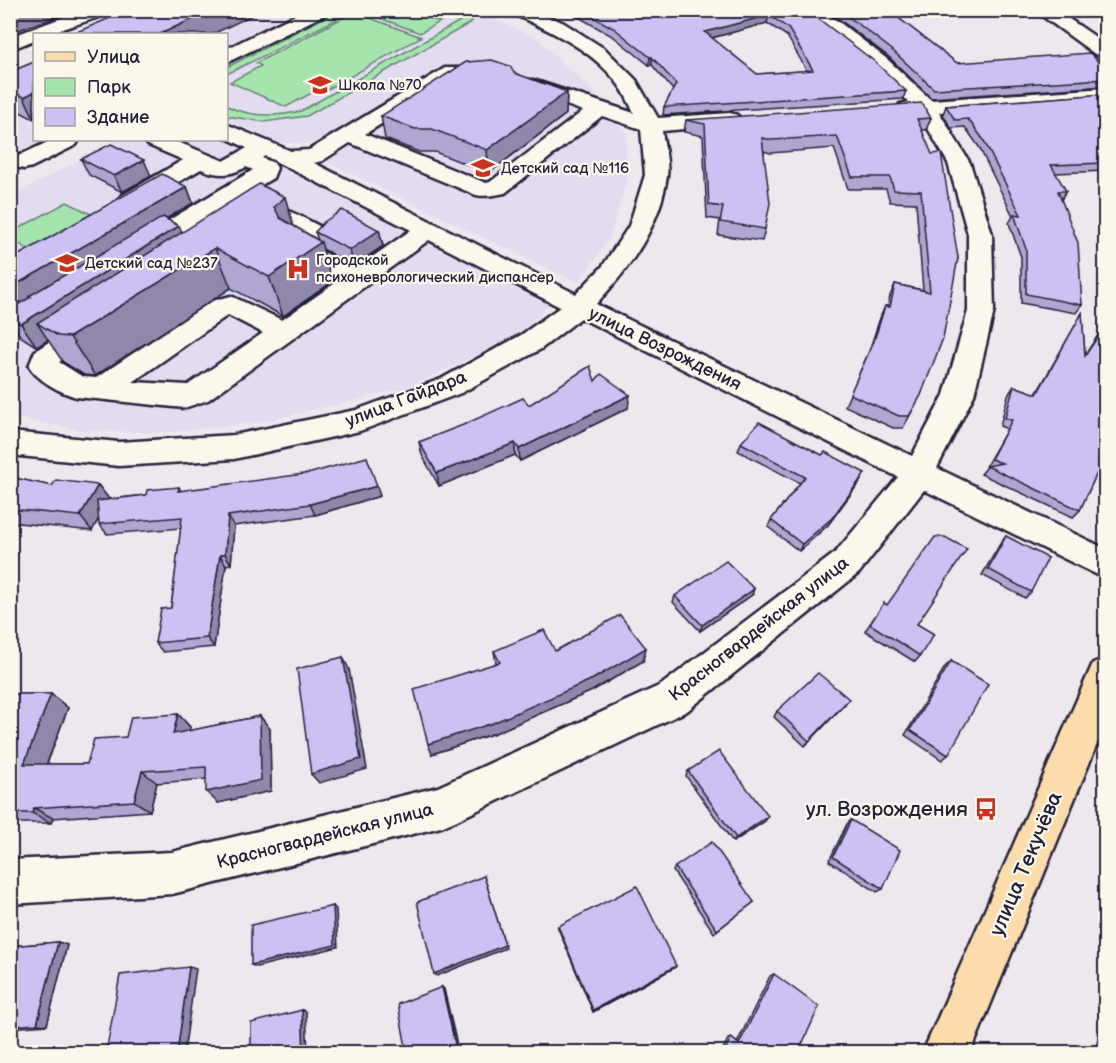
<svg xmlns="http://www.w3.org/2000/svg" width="1116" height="1063" font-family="'Balsamiq Sans',sans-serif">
<rect width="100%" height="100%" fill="#ede7ee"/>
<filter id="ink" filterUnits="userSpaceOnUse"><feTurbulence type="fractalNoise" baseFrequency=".0167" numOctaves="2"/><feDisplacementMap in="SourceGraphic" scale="12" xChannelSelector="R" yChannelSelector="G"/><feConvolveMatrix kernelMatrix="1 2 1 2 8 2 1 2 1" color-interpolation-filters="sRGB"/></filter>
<g filter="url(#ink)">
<g fill="#e3dcf0">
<path d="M 162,11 L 505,12 L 494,19 L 537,38 L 594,93 L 626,133 L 627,180 L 609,239 L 578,283 L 306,152 L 316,146 L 313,143 L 280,143 L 227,120 L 226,34 L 106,34 Z"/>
<path d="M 34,67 L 34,140 L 54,140 L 18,158 L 11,154 L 10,79 Z"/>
<path d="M 119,140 L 226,140 L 549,302 L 528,331 L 407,388 L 261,422 L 172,432 L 134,432 L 79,430 L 11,417 L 10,196 Z"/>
</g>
<g fill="#a5e4ad" stroke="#648374" stroke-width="1.5">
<path d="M 339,10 L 353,11 L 227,74 L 227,67 Z"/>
<path d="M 371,10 L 408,11 L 440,22 L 420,33 L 366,13 Z"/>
<path d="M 453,11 L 466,11 L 472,22 L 307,116 L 264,122 L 227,116 L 227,106 C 250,117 276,117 301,111 L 460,21 Z"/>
<path d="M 354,12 L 421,37 L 323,92 L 317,90 L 286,107 L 230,82 L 261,66 L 256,63 Z"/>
<path d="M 67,202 L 91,214 L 29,250 L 11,239 L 10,233 Z"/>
</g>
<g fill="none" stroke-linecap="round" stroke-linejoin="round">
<g stroke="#22223b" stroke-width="5">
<g id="minor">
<path d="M 83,10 L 111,10 L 108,14 L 48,34 L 34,34 L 34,40 L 10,50 L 10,37 Z"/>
<path d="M 305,10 L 329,10 L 326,14 L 226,63 L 226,49 Z"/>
<path d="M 510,10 L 535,10 L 564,23 L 605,49 L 636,80 L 658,118 L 730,113 L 737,115 L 741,119 L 737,123 L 730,125 L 662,131 C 664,145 669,162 667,176 C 660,226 630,268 596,304 L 912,456 L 944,395 L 968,311 L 968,234 L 948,163 L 919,113 L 900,112 L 897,108 L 900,104 L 909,102 L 873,67 L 798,10 L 820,10 L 839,22 L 887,59 L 931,100 L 1106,88 L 1106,100 L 939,112 L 970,163 L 992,234 L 994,311 L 974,395 L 937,468 L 1106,549 L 1106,579 L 924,490 L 859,573 L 687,711 L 455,821 L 441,827 L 172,894 L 10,904 L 10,860 L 172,852 L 438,787 L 661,685 L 835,553 L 898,477 L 581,318 L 541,349 L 461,393 L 360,431 L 234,459 L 119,466 L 10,455 L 10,432 L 119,442 L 234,435 L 356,410 L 441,379 L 521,335 L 560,307 L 429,240 L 208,400 L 184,408 L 77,397 C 61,393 37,380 29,366 L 35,351 L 83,320 L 93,317 L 103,320 L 107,326 L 103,332 L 59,362 L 83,377 L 96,378 L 212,301 L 231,296 L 282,320 L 338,281 L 294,256 L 289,247 L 301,236 L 272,221 L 252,230 L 243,228 L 240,223 C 262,191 297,215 323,228 L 326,238 L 316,248 L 355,269 L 411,230 L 265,156 L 262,158 L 274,163 L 277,168 L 273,178 L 147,254 L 138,257 L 129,254 L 126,249 L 129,244 L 253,170 L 246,167 C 230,176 218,176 201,169 L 137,206 L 129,208 L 121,206 L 117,201 L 121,196 L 183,160 L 148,145 L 145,140 L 173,140 L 224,161 L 247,148 L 226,138 L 226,124 L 291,151 L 309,150 L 445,68 L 459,68 L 462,72 L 459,76 L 365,134 L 486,183 L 490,182 L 583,111 L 519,88 L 516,84 L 519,80 L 533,80 L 634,113 C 630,105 626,95 621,88 C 596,51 551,31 513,14 ZM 602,116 L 641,129 L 645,175 L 629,226 L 602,267 L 576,294 L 314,163 L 322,161 L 350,143 L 476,195 C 486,197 495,195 505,193 ZM 228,315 L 263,333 L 188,385 L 133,382 Z"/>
<path d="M 1034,10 L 1056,10 L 1106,44 L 1106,59 L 1099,57 Z"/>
<path d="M 52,140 L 79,140 L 76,145 L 32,167 L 24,169 L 16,167 L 13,162 L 16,157 Z"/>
</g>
</g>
<g stroke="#22223b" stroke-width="5">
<path id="major" d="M 1106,658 L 1106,722 L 971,1052 L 923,1052 L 1093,663 Z"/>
</g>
<use href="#minor" fill="#fbf7ec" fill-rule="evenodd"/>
<use href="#major" fill="#fddcac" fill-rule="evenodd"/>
</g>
<g fill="#b0a6d1" stroke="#22223b" stroke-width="1.5" fill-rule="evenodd">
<path d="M 566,10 L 807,10 L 906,91 L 903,99 L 663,115 L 664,107 L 673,90 L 652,65 L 649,65 L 614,37 ZM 767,23 L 787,36 L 807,71 L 757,74 L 712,38 Z"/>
<path d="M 825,10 L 888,10 L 957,63 L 1106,79 L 1106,86 L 931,98 L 889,57 L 840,20 Z"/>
<path d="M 956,10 L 986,10 L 965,16 Z"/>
<path d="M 34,62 L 34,119 L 10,107 L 10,72 Z"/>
<path d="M 514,73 L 567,92 L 566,114 L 489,173 L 435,152 L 419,152 L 385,139 L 381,116 Z"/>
<path d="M 1106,94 L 1106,171 L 1055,173 L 1066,191 L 1061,200 L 1082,305 L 1076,313 L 1021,303 L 1021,257 L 1009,223 L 1013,216 L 979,147 L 965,127 L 951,128 L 943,114 L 946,106 Z"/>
<path d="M 931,118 L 926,130 L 922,130 L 958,258 L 921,395 L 903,428 L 893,428 L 845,406 L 869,351 L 880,318 L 885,306 L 888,306 L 890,296 L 895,284 L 923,290 L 916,203 L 890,202 L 886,189 L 848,189 L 834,148 L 770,153 L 764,151 L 765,229 L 762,241 L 718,235 L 720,220 L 707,218 L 703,136 L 684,132 L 686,120 Z"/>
<path d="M 81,159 L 151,176 L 122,192 L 89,175 Z"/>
<path d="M 187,187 L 193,203 L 166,219 L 179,226 L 182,232 L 294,226 L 318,240 L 315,232 L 379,230 L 383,246 L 353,266 L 323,249 L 332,282 L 283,316 L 231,288 L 95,376 L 84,375 L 63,362 L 48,340 L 37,347 L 20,336 L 10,322 L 10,309 L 20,304 L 10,298 L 10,260 Z"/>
<path d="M 1082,313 L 1085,355 L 1106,323 L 1106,453 L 1080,510 L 1073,517 L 981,474 L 987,467 L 986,466 L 1007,429 L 1000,426 L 1008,395 L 1014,386 L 1036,394 L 1077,322 Z"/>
<path d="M 595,381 L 628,408 L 520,461 L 515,455 L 439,486 L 422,455 L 419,442 L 529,405 Z"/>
<path d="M 741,443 L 822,455 L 861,480 L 828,525 L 799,551 L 768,527 L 771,520 L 800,483 L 738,451 Z"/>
<path d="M 10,477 L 52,486 L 98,485 L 109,499 L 146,495 L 179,487 L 181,491 L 380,496 L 315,515 L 234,526 L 231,564 L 226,565 L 214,647 L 163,652 L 155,643 L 171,608 L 181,528 L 107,534 L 99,524 L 99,518 L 92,531 L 10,522 Z"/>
<path d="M 1006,536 L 1031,592 L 1025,598 L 982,575 L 1000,544 Z"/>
<path d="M 752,595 L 700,631 L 673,602 L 675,596 Z"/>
<path d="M 884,603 L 917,624 L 920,656 L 915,662 L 865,631 Z"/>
<path d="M 494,651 L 555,651 L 643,661 L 592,691 L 495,733 L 432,754 L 496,663 Z"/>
<path d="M 951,661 L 948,755 L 942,760 L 905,735 L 945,667 Z"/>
<path d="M 10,694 L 51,694 L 68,708 L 47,764 L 87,764 L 126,737 L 178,714 L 190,727 L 189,731 L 260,716 L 270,729 L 271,791 L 218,803 L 206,779 L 157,783 L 150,811 L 53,818 L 51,823 L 10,823 Z"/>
<path d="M 844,705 L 805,746 L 774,717 L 777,711 Z"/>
<path d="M 688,771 L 768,816 L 765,821 L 733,842 L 686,776 Z"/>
<path d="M 851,820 L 883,889 L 877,892 L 829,861 L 847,824 Z"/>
<path d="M 675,867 L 754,902 L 714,933 L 673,871 Z"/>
<path d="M 558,926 L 676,966 L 674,968 L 593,1012 L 558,928 Z"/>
<path d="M 58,942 L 67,945 L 47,1025 L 10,1028 L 10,946 Z"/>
<path d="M 774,974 L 798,1053 L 721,1053 L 728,1039 L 731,1038 L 737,1043 L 770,976 Z"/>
<path d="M 1106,1044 L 1106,1053 L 1101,1053 L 1103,1045 Z"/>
</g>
<g fill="#9087aa" stroke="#22223b" stroke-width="1.5">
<path d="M 10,10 L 75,10 L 10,33 Z"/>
<path d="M 109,10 L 132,10 L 110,15 Z"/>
<path d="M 212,10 L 263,10 L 213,34 L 160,34 Z"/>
<path d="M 967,10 L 986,10 L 965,16 Z"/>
<path d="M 769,15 L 767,23 L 704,40 L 705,32 Z"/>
<path d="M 650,57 L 652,57 L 652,65 L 649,65 Z"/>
<path d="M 34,92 L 34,118 L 24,97 Z"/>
<path d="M 567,92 L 566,114 L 489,173 L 487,150 Z"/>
<path d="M 144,160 L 151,176 L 122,192 L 114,176 Z"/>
<path d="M 187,187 L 193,203 L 31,298 L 29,296 L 30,298 L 21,304 L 10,289 L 10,288 Z"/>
<path d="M 285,197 L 297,237 L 287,247 L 274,207 Z"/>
<path d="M 179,226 L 190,249 L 37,323 L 48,340 L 37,347 L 21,324 Z"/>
<path d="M 379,230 L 383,246 L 353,266 L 350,250 Z"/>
<path d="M 321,242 L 332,282 L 283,316 L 269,277 Z"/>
<path d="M 215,248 L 231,288 L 95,376 L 70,337 Z"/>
<path d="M 630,395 L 628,408 L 520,461 L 519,449 Z"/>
<path d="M 515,443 L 515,455 L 439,486 L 437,473 Z"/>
<path d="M 865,473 L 861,480 L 828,525 L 799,551 L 802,544 Z"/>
<path d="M 98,485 L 109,499 L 92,531 L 80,516 Z"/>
<path d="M 377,486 L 380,496 L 315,515 L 310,504 Z"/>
<path d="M 228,516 L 234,526 L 231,564 L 225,554 Z"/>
<path d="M 220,555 L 226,565 L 214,647 L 207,638 Z"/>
<path d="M 754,589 L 752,595 L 700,631 L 702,625 Z"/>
<path d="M 646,648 L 643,661 L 592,691 L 495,733 L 432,754 L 428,744 Z"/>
<path d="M 343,657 L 349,669 L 367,769 L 319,783 L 311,774 Z"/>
<path d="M 51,694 L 68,708 L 42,776 L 24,764 Z"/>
<path d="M 849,699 L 844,705 L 805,746 L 809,741 Z"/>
<path d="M 178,714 L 190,727 L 186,747 L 173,734 Z"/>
<path d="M 260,716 L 270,729 L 271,791 L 218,803 L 206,792 Z"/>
<path d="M 142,771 L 157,783 L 150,811 L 134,801 Z"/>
<path d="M 34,808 L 53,818 L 51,823 L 32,813 Z"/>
<path d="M 768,816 L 765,821 L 733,842 L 736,838 Z"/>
<path d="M 484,876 L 506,948 L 437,976 L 434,974 Z"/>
<path d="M 333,906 L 336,909 L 338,947 L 257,967 L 251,965 Z"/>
<path d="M 58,942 L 67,945 L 47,1025 L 37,1024 Z"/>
<path d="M 676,966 L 674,968 L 593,1012 L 593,1010 Z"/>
<path d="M 189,967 L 196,969 L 184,1053 L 177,1053 Z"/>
<path d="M 442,987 L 444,989 L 459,1053 L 457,1053 Z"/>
<path d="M 302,1010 L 306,1012 L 308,1053 L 304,1053 Z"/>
</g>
<g fill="#cdc1f3" stroke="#22223b" stroke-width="1.5" fill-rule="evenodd">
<path d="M 154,10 L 212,10 L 160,34 L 72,34 L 117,15 L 145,15 Z"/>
<path d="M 581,10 L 807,10 L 874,61 L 906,91 L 664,107 L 676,84 L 652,57 L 650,57 L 615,29 ZM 769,15 L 788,28 L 813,70 L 757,74 L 705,32 Z"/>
<path d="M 840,10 L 888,10 L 957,63 L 1090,53 L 1106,70 L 1106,79 L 934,89 L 891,49 Z"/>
<path d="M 492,60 L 510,66 L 514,73 L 567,92 L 487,150 L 432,129 L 415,129 L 381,116 L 466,62 Z"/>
<path d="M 34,62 L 34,92 L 24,97 L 10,91 L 10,72 Z"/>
<path d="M 1106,94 L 1106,163 L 1051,165 L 1066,191 L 1058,191 L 1078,243 L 1082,305 L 1026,294 L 1026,249 L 1014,214 L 1021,215 L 983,139 L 968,119 L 955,120 L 946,106 Z"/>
<path d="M 922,103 L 931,118 L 917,119 L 932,154 L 941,153 L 958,258 L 943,338 L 921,395 L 909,416 L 899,416 L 850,394 L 874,341 L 885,306 L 890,307 L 895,284 L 930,292 L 921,191 L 894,190 L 890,177 L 852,177 L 837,136 L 773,140 L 762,138 L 770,203 L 765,229 L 720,222 L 723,207 L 709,205 L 705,124 L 686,120 Z"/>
<path d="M 111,144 L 144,160 L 114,176 L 81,159 Z"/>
<path d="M 162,174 L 187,187 L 10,288 L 10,260 Z"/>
<path d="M 259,184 L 285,197 L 274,207 L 280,218 L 321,242 L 269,277 L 215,248 L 70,337 L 58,336 L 37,323 Z"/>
<path d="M 342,210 L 379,230 L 350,250 L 315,232 L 324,222 Z"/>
<path d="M 163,217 L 179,226 L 21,324 L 10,317 L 10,309 L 31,297 L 29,296 Z"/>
<path d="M 1082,313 L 1085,356 L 1106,324 L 1106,453 L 1080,510 L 987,466 L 1002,463 L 991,459 L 1012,420 L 1005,418 L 1014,386 L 1037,394 Z"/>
<path d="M 590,366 L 595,381 L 601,374 L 630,395 L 519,449 L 515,443 L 437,473 L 419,442 L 463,425 L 523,398 L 529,405 Z"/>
<path d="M 759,422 L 822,455 L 825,452 L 865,473 L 832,518 L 802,544 L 771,520 L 805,477 L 741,443 Z"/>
<path d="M 367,457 L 377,486 L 310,504 L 228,516 L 225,554 L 220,555 L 207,638 L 155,643 L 161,609 L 171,608 L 182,517 L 99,524 L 97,501 L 146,495 L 147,490 L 179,487 L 178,491 L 311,473 Z"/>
<path d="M 10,477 L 52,486 L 56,480 L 98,485 L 80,516 L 10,509 Z"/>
<path d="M 1006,536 L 1048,558 L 1031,592 L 988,569 Z"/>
<path d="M 935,537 L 945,537 L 967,549 L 917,624 L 934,634 L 920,656 L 870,624 L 884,603 L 887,605 Z"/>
<path d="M 726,561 L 754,589 L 702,625 L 675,596 Z"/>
<path d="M 620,615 L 646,648 L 593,679 L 493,723 L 428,744 L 414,689 L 500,662 L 494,651 L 544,630 L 555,651 Z"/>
<path d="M 343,657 L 361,759 L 311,774 L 297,669 Z"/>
<path d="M 951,661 L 988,684 L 948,755 L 910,730 Z"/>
<path d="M 818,673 L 849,699 L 809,741 L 777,711 Z"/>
<path d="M 10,694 L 51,694 L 24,764 L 87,764 L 94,739 L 126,737 L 131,717 L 178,714 L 173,734 L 260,716 L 261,780 L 206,792 L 206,767 L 142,771 L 134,801 L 34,808 L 32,813 L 10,813 Z"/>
<path d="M 719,751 L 768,816 L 736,838 L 688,771 Z"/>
<path d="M 851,820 L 900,850 L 883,889 L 833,857 Z"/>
<path d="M 712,842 L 754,902 L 717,930 L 675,867 Z"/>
<path d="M 484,876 L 505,945 L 434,974 L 417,902 Z"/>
<path d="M 637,886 L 676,966 L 593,1010 L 558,926 Z"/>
<path d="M 333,906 L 335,945 L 251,965 L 251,925 Z"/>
<path d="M 58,942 L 37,1024 L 10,1026 L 10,946 Z"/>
<path d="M 189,967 L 177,1053 L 106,1053 L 120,975 Z"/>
<path d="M 774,974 L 819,1007 L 798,1053 L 724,1053 L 731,1038 L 739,1044 Z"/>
<path d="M 442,987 L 457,1053 L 407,1053 L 398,1004 Z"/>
<path d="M 302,1010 L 304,1053 L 251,1053 L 251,1023 Z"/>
</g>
</g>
<defs>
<g id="school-bare" transform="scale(1.8)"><path d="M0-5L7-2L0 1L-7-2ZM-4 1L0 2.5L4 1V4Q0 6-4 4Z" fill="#c8321e" stroke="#fbf7ec" stroke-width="2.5" paint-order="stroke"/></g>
<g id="hospital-bare" transform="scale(1.8)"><path d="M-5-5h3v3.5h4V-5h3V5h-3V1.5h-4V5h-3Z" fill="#c8321e" stroke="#fbf7ec" stroke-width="2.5" paint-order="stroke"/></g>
<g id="bus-bare" transform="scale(1.8)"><path d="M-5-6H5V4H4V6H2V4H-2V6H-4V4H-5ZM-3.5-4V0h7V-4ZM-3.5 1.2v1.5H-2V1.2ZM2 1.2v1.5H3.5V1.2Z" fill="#c8321e" stroke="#fbf7ec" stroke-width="2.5" paint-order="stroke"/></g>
</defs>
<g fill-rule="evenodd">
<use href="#school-bare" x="320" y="85"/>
<use href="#school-bare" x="483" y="168"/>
<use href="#school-bare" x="67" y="263"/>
<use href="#hospital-bare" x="298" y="269"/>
<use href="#bus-bare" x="986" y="809"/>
</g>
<g text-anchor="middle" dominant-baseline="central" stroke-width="4.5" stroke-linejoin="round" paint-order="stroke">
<g font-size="15" fill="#22223b" stroke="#fbf7ec" text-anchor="start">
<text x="338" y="85">Школа №70</text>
<text x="501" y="168">Детский сад №116</text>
<text x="316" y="260">Городской<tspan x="316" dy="17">психоневрологический диспансер</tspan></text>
<text x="85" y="263">Детский сад №237</text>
</g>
<g font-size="18" fill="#22223b" stroke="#fbf7ec">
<text transform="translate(665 349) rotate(26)">улица Возрождения</text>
<text transform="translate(406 399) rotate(-21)">улица Гайдара</text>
<text transform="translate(759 629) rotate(-38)">Красногвардейская улица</text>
<text transform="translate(325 836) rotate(-14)">Красногвардейская улица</text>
</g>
<g font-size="21" fill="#22223b" stroke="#fbf7ec" text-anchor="end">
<text x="968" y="809">ул. Возрождения</text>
</g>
<g font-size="21" fill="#22223b" stroke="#fbf7ec">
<text transform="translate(1026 864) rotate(-67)">улица Текучёва</text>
</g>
</g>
<rect width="1116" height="1063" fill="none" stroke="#fbf7ec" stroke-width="36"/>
<rect x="18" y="18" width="1080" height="1027" fill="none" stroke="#22223b" stroke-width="2" filter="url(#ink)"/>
<rect x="33" y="33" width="195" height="108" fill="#fbf7ec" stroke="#a4a2a5" stroke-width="1.5"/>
<rect x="45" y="52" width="30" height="9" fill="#fddcac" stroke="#a4a2a5" stroke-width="1.5"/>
<text x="87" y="63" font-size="18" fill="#22223b">Улица</text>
<rect x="45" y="78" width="30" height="18" fill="#a5e4ad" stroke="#a4a2a5" stroke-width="1.5"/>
<text x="87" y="93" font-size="18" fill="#22223b">Парк</text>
<rect x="45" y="108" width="30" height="18" fill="#cdc1f3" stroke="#a4a2a5" stroke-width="1.5"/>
<text x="87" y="123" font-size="18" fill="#22223b">Здание</text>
</svg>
